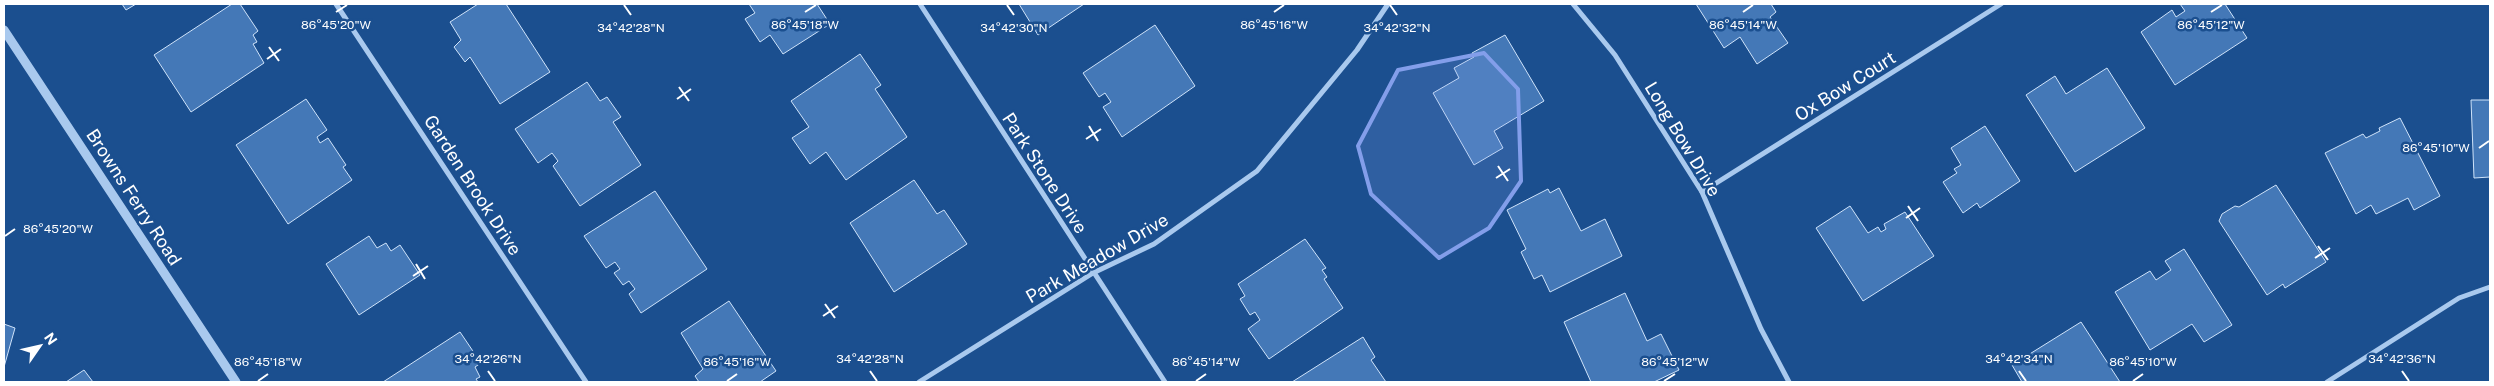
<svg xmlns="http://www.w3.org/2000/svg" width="2494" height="386" font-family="'Public Sans',sans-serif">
<rect width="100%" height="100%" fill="#1b4f8f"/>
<g fill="#4478b7" stroke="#cfe3fa">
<path d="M 122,4 L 136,4 L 126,10 Z"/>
<path d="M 232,4 L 240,4 L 258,31 L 253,35 L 257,42 L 253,44 L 264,63 L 191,112 L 154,55 Z"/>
<path d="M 478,4 L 506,4 L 550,72 L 500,104 L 470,57 L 465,62 L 454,47 L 461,40 L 450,22 Z"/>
<path d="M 749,4 L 817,4 L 830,24 L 783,54 L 770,35 L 760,42 L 745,19 L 755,13 Z"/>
<path d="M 1019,4 L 1084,4 L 1038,35 Z"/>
<path d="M 1696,4 L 1771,4 L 1776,12 L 1770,17 L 1788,43 L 1757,64 L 1740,37 L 1724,48 Z"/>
<path d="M 2180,4 L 2225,4 L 2247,38 L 2175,85 L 2141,32 L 2172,10 L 2176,17 L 2185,11 Z"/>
<path d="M 1155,25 L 1195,86 L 1122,137 L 1103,107 L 1111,102 L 1105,93 L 1099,97 L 1083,73 Z"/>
<path d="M 1505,35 L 1544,101 L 1494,131 L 1503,148 L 1474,165 L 1433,93 L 1459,78 L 1454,68 L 1474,57 L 1472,53 Z"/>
<path d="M 860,54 L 881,85 L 875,89 L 907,137 L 846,180 L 826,152 L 810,164 L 792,138 L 809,127 L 791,101 Z"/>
<path d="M 2107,68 L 2145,128 L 2075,172 L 2026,95 L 2055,76 L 2066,94 Z"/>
<path d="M 587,82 L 600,101 L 607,97 L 621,117 L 613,122 L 641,165 L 580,206 L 553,166 L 558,161 L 552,153 L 538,163 L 515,129 Z"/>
<path d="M 306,99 L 327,130 L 317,137 L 320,143 L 328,138 L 346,165 L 343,167 L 352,180 L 288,224 L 236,145 Z"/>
<path d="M 2471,100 L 2490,100 L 2490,177 L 2474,178 Z"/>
<path d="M 2400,118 L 2440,196 L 2414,210 L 2408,198 L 2376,214 L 2371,205 L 2356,214 L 2325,153 L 2363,134 L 2366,138 L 2380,131 L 2379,128 Z"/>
<path d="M 1985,126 L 2020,181 L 1980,208 L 1977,203 L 1963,213 L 1943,182 L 1957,173 L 1954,169 L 1961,165 L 1951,148 Z"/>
<path d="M 914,180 L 937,214 L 944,210 L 967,244 L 894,292 L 850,223 Z"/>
<path d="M 2276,185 L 2326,262 L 2285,288 L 2283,284 L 2267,295 L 2219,221 L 2222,214 L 2235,206 L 2239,207 Z"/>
<path d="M 1559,188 L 1581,231 L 1605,219 L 1622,256 L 1550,292 L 1542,275 L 1534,279 L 1521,252 L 1526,249 L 1507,210 L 1548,189 L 1550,193 Z"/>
<path d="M 655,191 L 707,269 L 641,313 L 629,294 L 635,289 L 629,281 L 623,285 L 614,273 L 620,269 L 615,262 L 606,268 L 584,236 Z"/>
<path d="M 1850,206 L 1868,233 L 1878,227 L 1881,232 L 1886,229 L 1884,224 L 1905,212 L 1934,256 L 1863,301 L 1816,228 Z"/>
<path d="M 369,236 L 377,248 L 386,243 L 391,251 L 400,245 L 420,275 L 359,315 L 326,264 Z"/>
<path d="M 1305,239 L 1326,268 L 1322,270 L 1327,277 L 1324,279 L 1343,308 L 1269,359 L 1248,329 L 1260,320 L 1255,312 L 1250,315 L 1240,299 L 1245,296 L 1238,284 Z"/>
<path d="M 2184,249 L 2232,325 L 2204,342 L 2192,324 L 2150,350 L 2115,292 L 2150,271 L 2156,280 L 2171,270 L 2165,261 Z"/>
<path d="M 1625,293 L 1647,341 L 1661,334 L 1679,370 L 1654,382 L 1591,382 L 1564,322 Z"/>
<path d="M 729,301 L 776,371 L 760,382 L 699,382 L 695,376 L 703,369 L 681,333 Z"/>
<path d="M 2081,322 L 2120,382 L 2022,382 L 2012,365 Z"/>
<path d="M 4,324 L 15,328 L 4,367 Z"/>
<path d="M 460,332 L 481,363 L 475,367 L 480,377 L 476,379 L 478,382 L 383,382 Z"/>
<path d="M 1363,337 L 1375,357 L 1371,360 L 1386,382 L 1292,382 Z"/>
<path d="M 84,370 L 93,382 L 66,382 Z"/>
</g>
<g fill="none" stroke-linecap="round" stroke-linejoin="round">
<g stroke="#a9c9ee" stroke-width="5">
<path d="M 336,4 L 586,382"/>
<path d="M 920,4 L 1165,382"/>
<path d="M 1573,4 L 1615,55 L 1702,192 L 1761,329 L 1789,382"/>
<path d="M 1702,192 L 2001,4"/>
<path d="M 919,382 L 1093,273 L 1154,244 L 1257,171 L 1357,50 L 1388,4"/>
<path d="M 2327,382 L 2459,298 L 2490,287"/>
</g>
<path stroke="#a9c9ee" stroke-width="9" d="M 4,30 L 236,382"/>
</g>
<path fill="#839eea" fill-opacity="0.2" stroke="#839eea" stroke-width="4" stroke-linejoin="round" d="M 1484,53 L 1518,89 L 1521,181 L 1489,228 L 1439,258 L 1371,194 L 1358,146 L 1398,70 Z"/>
<path fill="none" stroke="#fff" stroke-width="2" d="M 624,5 L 631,15M 1007,5 L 1014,15M 1390,5 L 1397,15M 336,12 L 347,5M 805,12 L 816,5M 1274,12 L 1284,5M 1743,12 L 1753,5M 2211,12 L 2222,5M 269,47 L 279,61M 267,59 L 281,49M 679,87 L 689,101M 677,99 L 691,89M 1089,126 L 1098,141M 1086,139 L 1101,129M 2479,148 L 2489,141M 1498,166 L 1508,181M 1496,178 L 1510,169M 1908,206 L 1918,221M 1906,218 L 1920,208M 5,236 L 15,229M 2318,246 L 2328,260M 2315,258 L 2330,248M 416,264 L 425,279M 413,276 L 428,266M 825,304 L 835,318M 823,316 L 838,306M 488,371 L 495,381M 870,371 L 877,381M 2019,371 L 2026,381M 2402,371 L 2409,381M 258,381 L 268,374M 727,381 L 737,374M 1196,381 L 1206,374M 1664,381 L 1675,374M 2133,381 L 2143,374"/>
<g text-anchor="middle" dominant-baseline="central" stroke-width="5" stroke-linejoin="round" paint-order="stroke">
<g font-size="18" fill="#fff" stroke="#1b4f8f">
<text transform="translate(1845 86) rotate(-32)">Ox Bow Court</text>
<text transform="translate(1683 139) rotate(59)">Long Bow Drive</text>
<text transform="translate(1045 173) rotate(57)">Park Stone Drive</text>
<text transform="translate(473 185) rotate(57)">Garden Brook Drive</text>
<text transform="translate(134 197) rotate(57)">Browns Ferry Road</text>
<text transform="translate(1097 258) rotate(-30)">Park Meadow Drive</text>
</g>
</g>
<g font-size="12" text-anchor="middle" fill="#fff" stroke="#1b4f8f" stroke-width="5" stroke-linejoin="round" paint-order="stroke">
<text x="2211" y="29">86°45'12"W</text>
<text x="336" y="29">86°45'20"W</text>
<text x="805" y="29">86°45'18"W</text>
<text x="1274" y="29">86°45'16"W</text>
<text x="1743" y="29">86°45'14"W</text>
<text x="1014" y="32">34°42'30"N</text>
<text x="631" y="32">34°42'28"N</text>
<text x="1397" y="32">34°42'32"N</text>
<text x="2436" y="152">86°45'10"W</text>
<text x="58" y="233">86°45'20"W</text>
<text x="488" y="363">34°42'26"N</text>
<text x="870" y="363">34°42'28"N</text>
<text x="2019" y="363">34°42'34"N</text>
<text x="2402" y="363">34°42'36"N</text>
<text x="268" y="366">86°45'18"W</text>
<text x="737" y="366">86°45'16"W</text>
<text x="1206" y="366">86°45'14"W</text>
<text x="1675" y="366">86°45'12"W</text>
<text x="2143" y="366">86°45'10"W</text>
</g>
<rect width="2494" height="386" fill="none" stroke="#ffffff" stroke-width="10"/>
<g transform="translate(40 346) rotate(56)" stroke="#1b4f8f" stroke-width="4" paint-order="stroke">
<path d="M0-4L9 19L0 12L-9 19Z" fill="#ffffff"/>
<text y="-8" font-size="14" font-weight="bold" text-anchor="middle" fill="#ffffff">N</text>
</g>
</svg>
